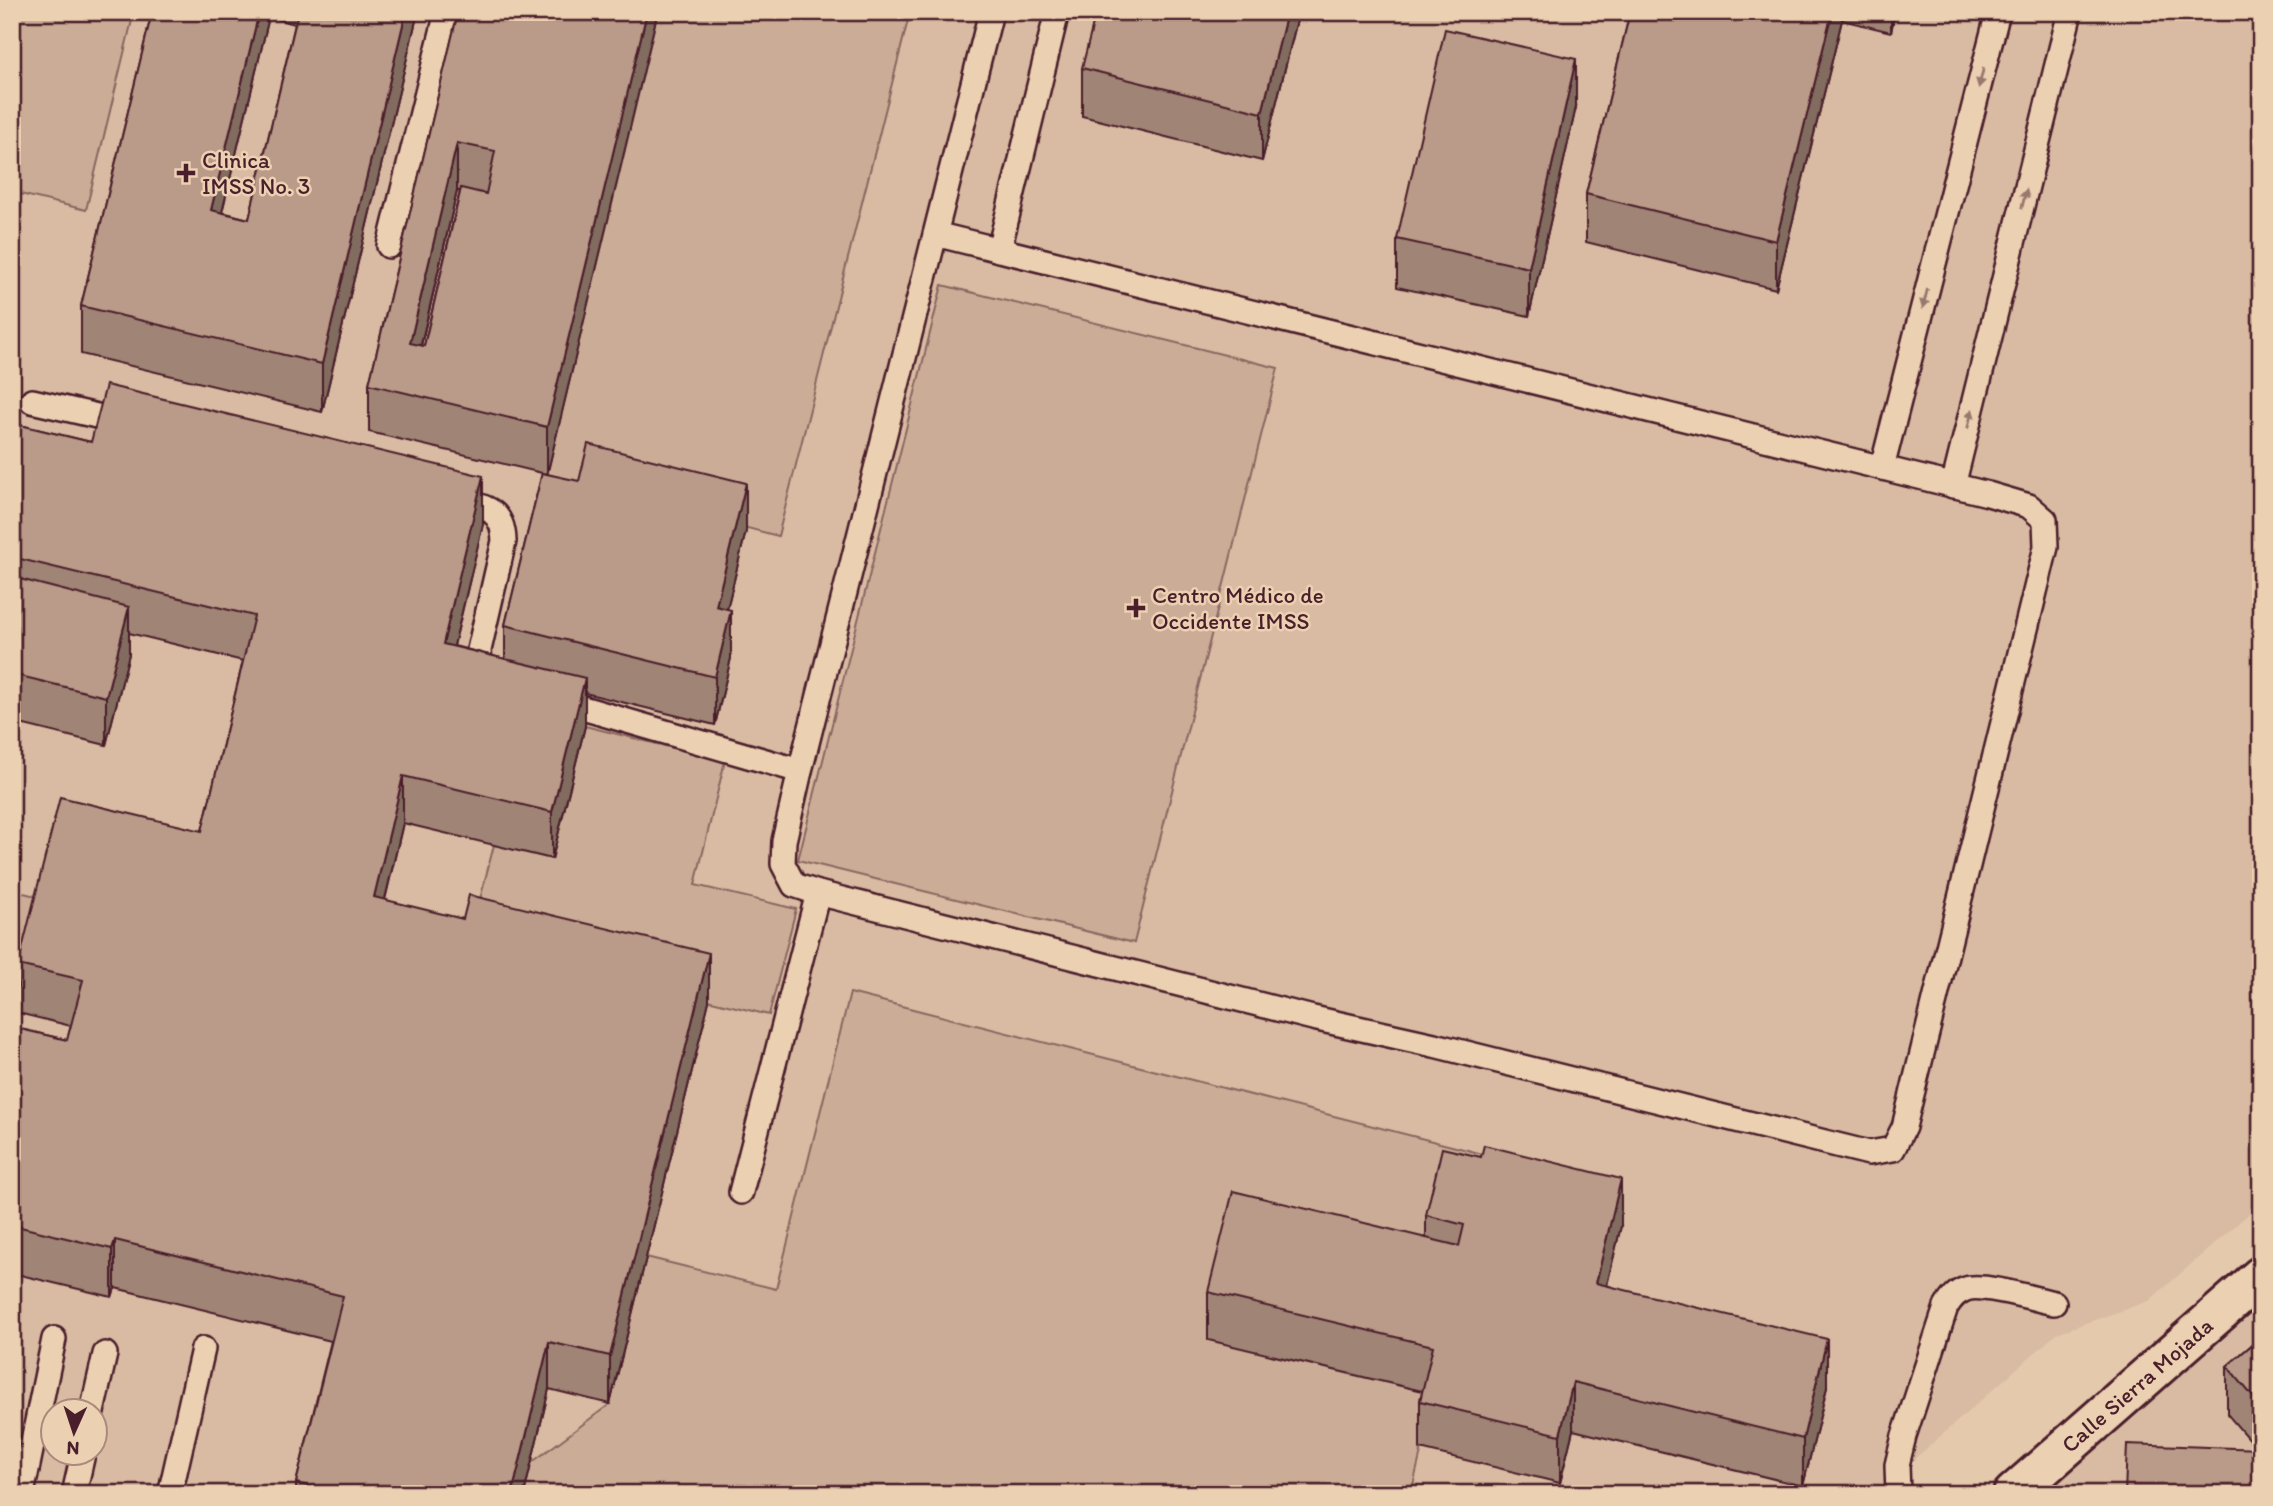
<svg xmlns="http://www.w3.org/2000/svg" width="2273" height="1506" font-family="Itim,sans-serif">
<rect width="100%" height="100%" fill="#e5c9ad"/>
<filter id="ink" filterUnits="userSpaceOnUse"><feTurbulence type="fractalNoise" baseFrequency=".0143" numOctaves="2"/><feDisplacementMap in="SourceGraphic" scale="14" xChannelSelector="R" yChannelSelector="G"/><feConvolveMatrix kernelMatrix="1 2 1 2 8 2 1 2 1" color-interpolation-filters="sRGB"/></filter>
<g filter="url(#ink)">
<g fill="#d8bba2" fill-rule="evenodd">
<path d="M 12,12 L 2261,12 L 2261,1203 L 2149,1301 L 2057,1333 L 1875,1494 L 12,1494 ZM 52,1412 L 94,1412 L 94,1454 L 52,1454 Z"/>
<path d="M 2261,1300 L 2261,1494 L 2033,1494 Z"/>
</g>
<g fill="#cbad97" stroke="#8a6661" stroke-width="2">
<path d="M 12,12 L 134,12 L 86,210 L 12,192 Z"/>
<path d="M 644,12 L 910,12 L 778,536 L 547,475 L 657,16 Z"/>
<path d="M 942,285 L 1278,368 L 1134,943 L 798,860 Z"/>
<path d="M 585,726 L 725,761 L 695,885 L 796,909 L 769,1015 L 469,942 L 494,845 L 552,859 Z"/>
<path d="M 12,890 L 47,899 L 31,962 L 12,957 Z"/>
<path d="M 850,993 L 1491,1156 L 1411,1494 L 523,1494 L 531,1463 L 610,1404 L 646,1257 L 776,1289 Z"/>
</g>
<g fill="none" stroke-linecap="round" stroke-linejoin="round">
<g stroke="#4a1f2b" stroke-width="28">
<g id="lane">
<path d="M 935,234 L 1988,494 L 2029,506 L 2045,520 L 2046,547 L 1904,1127 L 1893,1149 L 1869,1153 L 1434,1045 L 1313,1018 L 818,893 L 794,885 L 783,864 L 784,841 L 800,771 L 991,12"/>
<path d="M 389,246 L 447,12"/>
<path d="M 999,250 L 1057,12"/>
<path d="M 32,401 L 127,423"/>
<path d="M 1882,468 L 1998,12"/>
<path d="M 1953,486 L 2070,12"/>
<path d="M 454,500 C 482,506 503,507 504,541 L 479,650 L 480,665 L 489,678"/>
<path d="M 555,700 L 800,771"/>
<path d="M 741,1192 L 818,893"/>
<path d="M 92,1412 L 105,1354"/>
<path d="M 22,1494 L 54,1339"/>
<path d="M 74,1494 L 83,1454"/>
<path d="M 170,1494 L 203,1349"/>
<path d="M 1898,1494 L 1897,1465 L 1904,1436 L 1946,1307 C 1951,1299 1956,1292 1966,1289 C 1982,1283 2035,1299 2054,1303"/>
</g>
</g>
<g stroke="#4a1f2b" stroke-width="44">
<path id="street" d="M 2013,1494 L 2261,1276"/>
</g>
<path stroke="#4a1f2b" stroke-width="4.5" stroke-dasharray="5 5" stroke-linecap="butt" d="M 937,12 L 959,18"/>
<use href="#lane" stroke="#ebd0b2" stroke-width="23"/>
<use href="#street" stroke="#ebd0b2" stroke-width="38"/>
</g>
<g fill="#a08475" stroke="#4a1f2b" stroke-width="2" fill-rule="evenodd">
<path d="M 152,12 L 418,12 L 322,412 L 81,354 L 81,306 ZM 269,17 L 295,24 L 249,219 L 222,212 Z"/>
<path d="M 458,12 L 657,12 L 547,474 L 746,531 L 727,609 L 731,658 L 715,725 L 585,693 L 585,726 L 552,859 L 403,823 L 385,900 L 709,1001 L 610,1404 L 549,1389 L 524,1494 L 296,1494 L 296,1483 L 331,1341 L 115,1288 L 112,1297 L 12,1273 L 12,1027 L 67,1040 L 71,1026 L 18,1013 L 18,965 L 202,831 L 243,661 L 129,633 L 129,654 L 106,745 L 12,722 L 12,423 L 91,442 L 483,524 L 454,646 L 505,659 L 505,625 L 542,473 L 369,432 L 369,384 ZM 457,191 L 460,191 L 424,346 L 421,346 Z"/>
<path d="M 1299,12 L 1262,161 L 1082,116 L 1082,68 Z"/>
<path d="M 1630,12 L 1895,12 L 1891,32 L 1842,20 L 1776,289 L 1586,242 L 1586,194 Z"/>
<path d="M 1576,107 L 1529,316 L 1397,287 L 1397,239 Z"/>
<path d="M 1426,1215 L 1621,1226 L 1607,1285 L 1827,1387 L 1803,1486 L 1573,1430 L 1560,1483 L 1420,1449 L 1420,1401 L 1422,1391 L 1208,1340 L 1208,1292 L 1426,1238 Z"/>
<path d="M 2261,1337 L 2261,1494 L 2257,1449 L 2227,1414 L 2227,1366 Z"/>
</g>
<g fill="#826c5f" stroke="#4a1f2b" stroke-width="2">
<path d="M 259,12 L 269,12 L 269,17 L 211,258 L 211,210 Z"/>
<path d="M 406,12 L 418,12 L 322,412 L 322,364 Z"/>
<path d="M 647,12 L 657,12 L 657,15 L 547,475 L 547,427 Z"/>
<path d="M 1287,12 L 1299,12 L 1262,161 L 1262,113 Z"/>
<path d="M 1832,12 L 1842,12 L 1842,20 L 1776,289 L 1776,241 Z"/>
<path d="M 1891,12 L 1895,12 L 1891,32 Z"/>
<path d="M 1576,59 L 1576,107 L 1529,316 L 1529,268 Z"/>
<path d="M 457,143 L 457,191 L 410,391 L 410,343 Z"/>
<path d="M 483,476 L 483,524 L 443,691 L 443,644 Z"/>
<path d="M 746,483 L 746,531 L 716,654 L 716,606 Z"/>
<path d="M 129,607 L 129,654 L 106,745 L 106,697 Z"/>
<path d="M 731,610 L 731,658 L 715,725 L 715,677 Z"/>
<path d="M 585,678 L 585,726 L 552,859 L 552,812 Z"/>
<path d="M 403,776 L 403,823 L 374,945 L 374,897 Z"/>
<path d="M 709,953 L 709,1001 L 610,1404 L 610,1356 Z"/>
<path d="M 1621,1179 L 1621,1226 L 1596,1331 L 1596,1283 Z"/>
<path d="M 115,1240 L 115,1288 L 112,1297 L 112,1249 Z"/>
<path d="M 1827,1339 L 1827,1387 L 1803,1486 L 1803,1439 Z"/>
<path d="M 549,1342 L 549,1389 L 524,1494 L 512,1494 Z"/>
<path d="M 1573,1382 L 1573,1430 L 1560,1483 L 1560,1435 Z"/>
</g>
<g fill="#ba9a88" stroke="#4a1f2b" stroke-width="2" fill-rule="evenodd">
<path d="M 152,12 L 259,12 L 211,210 L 249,219 L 298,12 L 406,12 L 322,364 L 81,306 Z"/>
<path d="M 458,12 L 647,12 L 547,427 L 369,384 ZM 457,143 L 495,151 L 486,194 L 461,188 L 424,346 L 410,343 Z"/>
<path d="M 1096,12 L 1287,12 L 1262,113 L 1082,68 Z"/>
<path d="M 1630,12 L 1832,12 L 1776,241 L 1586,194 Z"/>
<path d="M 1445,29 L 1576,59 L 1529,268 L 1397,239 Z"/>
<path d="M 106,385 L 483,476 L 443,644 L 585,678 L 552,812 L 403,776 L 374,897 L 463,919 L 469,895 L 709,953 L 610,1356 L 549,1342 L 512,1494 L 340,1494 L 296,1483 L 343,1296 L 115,1240 L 112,1249 L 12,1225 L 12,1027 L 67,1040 L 83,980 L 18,965 L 60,797 L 202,831 L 254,616 L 12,557 L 12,423 L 91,442 Z"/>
<path d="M 588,444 L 746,483 L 716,606 L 731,610 L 715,677 L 505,625 L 542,473 L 579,481 Z"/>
<path d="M 12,577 L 129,607 L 106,697 L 12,674 Z"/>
<path d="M 1484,1145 L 1621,1179 L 1596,1283 L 1827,1339 L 1803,1439 L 1573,1382 L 1560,1435 L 1420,1401 L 1433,1346 L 1208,1292 L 1233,1191 L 1459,1246 L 1464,1225 L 1426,1215 L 1442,1148 L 1481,1157 Z"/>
<path d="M 2261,1337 L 2261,1406 L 2227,1366 Z"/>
<path d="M 2127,1444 L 2261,1449 L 2261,1494 L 2125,1494 Z"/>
</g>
<defs><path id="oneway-solid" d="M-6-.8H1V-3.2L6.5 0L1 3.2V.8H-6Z" transform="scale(1.75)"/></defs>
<g fill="#9a786e">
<use href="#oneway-solid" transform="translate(1981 78) rotate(104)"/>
<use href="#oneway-solid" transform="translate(2024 199) rotate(-76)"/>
<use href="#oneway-solid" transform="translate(1925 299) rotate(104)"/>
<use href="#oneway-solid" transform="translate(1970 419) rotate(-76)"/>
</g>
</g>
<g fill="#4a1f2b" stroke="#ebd0b2" stroke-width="2.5">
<path d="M182.5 162.5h7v7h7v7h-7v7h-7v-7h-7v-7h7z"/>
<path d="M1132.5 597.5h7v7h7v7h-7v7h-7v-7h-7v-7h7z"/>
</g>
<g text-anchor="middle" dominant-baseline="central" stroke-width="5" stroke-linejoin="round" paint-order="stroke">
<g font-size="23" fill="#4a1f2b" stroke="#ebd0b2" text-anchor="start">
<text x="202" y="160">Clinica<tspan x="202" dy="26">IMSS No. 3</tspan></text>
<text x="1152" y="595">Centro Médico de<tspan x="1152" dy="26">Occidente IMSS</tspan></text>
</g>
<g font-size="23" fill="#4a1f2b" stroke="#ebd0b2">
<text transform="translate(2137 1385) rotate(-41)">Calle Sierra Mojada</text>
</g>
</g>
<rect width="2273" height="1506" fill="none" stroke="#ebd0b2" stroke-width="42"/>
<rect x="21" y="21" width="2231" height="1464" fill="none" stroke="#4a1f2b" stroke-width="2.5" filter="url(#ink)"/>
<g transform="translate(74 1432) rotate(183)"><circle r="33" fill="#ebd0b2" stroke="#ab897c" stroke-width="2"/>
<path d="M0-5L12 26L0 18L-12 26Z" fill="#4a1f2b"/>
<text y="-10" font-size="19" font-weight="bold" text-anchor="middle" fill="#4a1f2b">N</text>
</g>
</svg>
